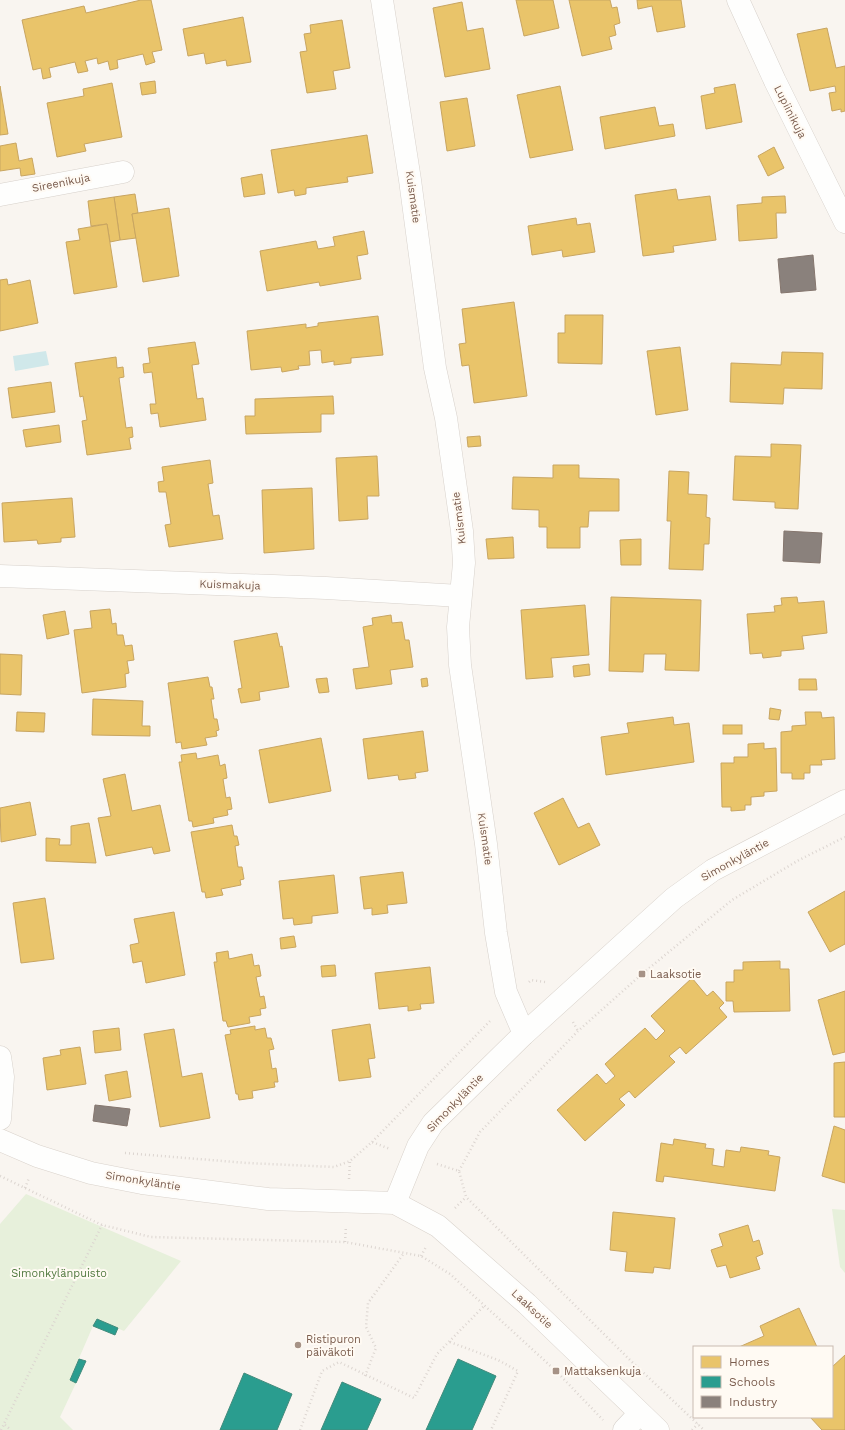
<svg xmlns="http://www.w3.org/2000/svg" width="845" height="1430" font-family="'Work Sans',sans-serif">
<rect width="100%" height="100%" fill="#f9f5f0"/>
<g fill="#e7f0db">
<path d="M 26,1194 L 181,1261 L 124,1331 L 96,1319 L 70,1379 L 76,1383 L 60,1417 L 73,1430 L 0,1430 L 0,1224 Z"/>
<path d="M 832,1209 L 845,1210 L 845,1273 L 840,1267 Z"/>
</g>
<path fill="#d0e8ea" d="M 46,351 L 49,365 L 15,371 L 13,356 Z"/>
<g fill="#e9c46a" stroke="#c8a561">
<path d="M 141,0 L 151,0 L 162,50 L 152,52 L 155,62 L 146,65 L 143,54 L 117,60 L 118,68 L 110,70 L 108,61 L 98,64 L 97,58 L 85,61 L 88,71 L 78,73 L 75,62 L 49,68 L 51,77 L 43,79 L 41,68 L 33,70 L 22,20 L 84,6 L 86,13 Z"/>
<path d="M 516,0 L 553,0 L 559,28 L 524,36 Z"/>
<path d="M 569,0 L 610,0 L 612,8 L 617,7 L 620,23 L 614,25 L 616,35 L 609,37 L 612,49 L 582,56 Z"/>
<path d="M 637,0 L 681,0 L 685,27 L 657,32 L 652,6 L 638,9 Z"/>
<path d="M 462,2 L 467,31 L 483,28 L 490,69 L 445,77 L 433,8 Z"/>
<path d="M 243,17 L 251,62 L 227,66 L 226,60 L 206,64 L 204,53 L 188,56 L 183,29 Z"/>
<path d="M 342,20 L 350,68 L 333,71 L 336,89 L 307,93 L 300,52 L 307,51 L 304,34 L 311,33 L 310,25 Z"/>
<path d="M 827,28 L 836,68 L 845,66 L 845,111 L 841,112 L 841,109 L 832,111 L 829,93 L 836,92 L 835,86 L 810,91 L 797,34 Z"/>
<path d="M 155,81 L 156,93 L 142,95 L 140,83 Z"/>
<path d="M 112,83 L 122,137 L 84,144 L 86,151 L 57,157 L 47,103 L 84,96 L 83,89 Z"/>
<path d="M 735,84 L 742,122 L 706,129 L 701,96 L 715,93 L 714,88 Z"/>
<path d="M 0,86 L 8,134 L 0,135 Z"/>
<path d="M 560,86 L 573,150 L 530,158 L 517,95 Z"/>
<path d="M 467,98 L 475,146 L 447,151 L 440,102 Z"/>
<path d="M 655,107 L 659,126 L 673,124 L 675,136 L 605,149 L 600,117 Z"/>
<path d="M 367,135 L 373,173 L 347,177 L 348,182 L 306,188 L 306,194 L 295,196 L 294,190 L 278,193 L 271,150 Z"/>
<path d="M 16,143 L 19,161 L 32,158 L 35,174 L 21,176 L 20,168 L 0,171 L 0,146 Z"/>
<path d="M 774,147 L 784,168 L 768,176 L 758,156 Z"/>
<path d="M 262,174 L 265,194 L 244,197 L 241,178 Z"/>
<path d="M 676,189 L 678,200 L 710,196 L 716,240 L 673,246 L 674,252 L 643,256 L 635,195 Z"/>
<path d="M 135,194 L 138,213 L 132,214 L 136,238 L 120,240 L 114,197 Z"/>
<path d="M 785,196 L 786,213 L 776,213 L 777,238 L 739,241 L 737,205 L 762,203 L 762,197 Z"/>
<path d="M 114,197 L 120,240 L 110,242 L 107,224 L 91,226 L 88,201 Z"/>
<path d="M 169,208 L 179,276 L 143,282 L 132,214 Z"/>
<path d="M 576,218 L 577,225 L 590,223 L 595,252 L 563,257 L 562,250 L 532,255 L 528,226 Z"/>
<path d="M 107,224 L 117,287 L 74,294 L 66,242 L 80,240 L 78,229 Z"/>
<path d="M 364,231 L 368,254 L 357,256 L 361,279 L 320,286 L 319,282 L 267,291 L 260,251 L 316,241 L 318,249 L 335,246 L 333,237 Z"/>
<path d="M 7,279 L 8,285 L 30,280 L 38,323 L 0,331 L 0,280 Z"/>
<path d="M 514,302 L 527,396 L 474,403 L 469,365 L 462,366 L 459,344 L 466,343 L 462,309 Z"/>
<path d="M 565,315 L 603,315 L 602,364 L 558,363 L 558,333 L 565,333 Z"/>
<path d="M 378,316 L 383,355 L 351,358 L 351,363 L 334,365 L 334,361 L 322,363 L 321,350 L 309,351 L 310,365 L 298,366 L 299,369 L 282,372 L 281,367 L 251,370 L 247,331 L 306,324 L 306,328 L 318,326 L 318,323 Z"/>
<path d="M 195,342 L 199,364 L 192,365 L 197,399 L 203,398 L 206,420 L 160,427 L 158,413 L 151,414 L 150,404 L 156,404 L 152,372 L 144,373 L 143,364 L 150,363 L 148,348 Z"/>
<path d="M 680,347 L 688,410 L 656,415 L 647,351 Z"/>
<path d="M 782,352 L 823,353 L 822,389 L 784,388 L 783,404 L 730,402 L 731,363 L 781,365 Z"/>
<path d="M 116,357 L 117,368 L 123,367 L 124,377 L 119,378 L 126,428 L 132,427 L 133,437 L 129,438 L 131,449 L 87,455 L 82,421 L 87,420 L 83,396 L 80,397 L 75,363 Z"/>
<path d="M 51,382 L 55,412 L 12,418 L 8,388 Z"/>
<path d="M 333,396 L 334,414 L 321,414 L 321,432 L 246,434 L 245,416 L 255,416 L 255,399 Z"/>
<path d="M 59,425 L 61,442 L 26,447 L 23,430 Z"/>
<path d="M 480,436 L 481,446 L 468,447 L 467,437 Z"/>
<path d="M 771,444 L 801,445 L 798,509 L 775,508 L 775,502 L 733,500 L 735,456 L 771,457 Z"/>
<path d="M 377,456 L 379,496 L 367,496 L 368,519 L 339,521 L 336,458 Z"/>
<path d="M 210,460 L 213,483 L 208,484 L 213,516 L 219,515 L 223,539 L 169,547 L 165,525 L 171,524 L 166,492 L 159,492 L 158,482 L 164,481 L 162,467 Z"/>
<path d="M 553,465 L 579,465 L 579,478 L 619,479 L 619,511 L 589,511 L 588,527 L 580,527 L 580,548 L 547,548 L 547,527 L 539,527 L 539,510 L 512,509 L 513,477 L 553,478 Z"/>
<path d="M 669,471 L 689,472 L 688,494 L 707,495 L 706,517 L 710,518 L 709,544 L 704,544 L 703,570 L 669,569 L 671,521 L 667,521 Z"/>
<path d="M 312,488 L 314,549 L 264,553 L 262,490 Z"/>
<path d="M 72,498 L 75,537 L 61,538 L 61,542 L 38,544 L 37,540 L 4,542 L 2,503 Z"/>
<path d="M 513,537 L 514,558 L 488,559 L 486,539 Z"/>
<path d="M 641,539 L 641,565 L 621,565 L 620,540 Z"/>
<path d="M 611,597 L 701,600 L 699,671 L 665,670 L 666,654 L 644,654 L 643,672 L 609,671 Z"/>
<path d="M 797,597 L 798,603 L 824,601 L 827,633 L 802,636 L 804,649 L 781,651 L 781,656 L 763,658 L 762,653 L 750,654 L 747,614 L 775,612 L 774,606 L 782,605 L 781,598 Z"/>
<path d="M 585,605 L 589,655 L 551,658 L 553,677 L 526,679 L 521,610 Z"/>
<path d="M 110,609 L 112,624 L 116,623 L 117,635 L 123,635 L 125,646 L 132,645 L 134,660 L 127,661 L 129,673 L 125,674 L 126,687 L 82,693 L 74,630 L 92,628 L 90,611 Z"/>
<path d="M 65,611 L 69,634 L 47,639 L 43,615 Z"/>
<path d="M 391,615 L 392,623 L 402,622 L 405,640 L 409,640 L 413,667 L 390,670 L 392,684 L 356,689 L 353,669 L 369,667 L 363,627 L 373,625 L 372,618 Z"/>
<path d="M 277,633 L 280,647 L 282,646 L 289,687 L 259,692 L 260,700 L 241,703 L 238,689 L 242,688 L 234,641 Z"/>
<path d="M 0,654 L 22,655 L 21,695 L 0,694 Z"/>
<path d="M 589,664 L 590,675 L 574,677 L 573,666 Z"/>
<path d="M 208,677 L 210,687 L 212,687 L 214,699 L 211,699 L 214,719 L 217,719 L 219,730 L 216,731 L 217,736 L 205,738 L 207,745 L 182,749 L 181,742 L 176,743 L 168,683 Z"/>
<path d="M 327,678 L 329,692 L 319,693 L 316,679 Z"/>
<path d="M 427,678 L 428,686 L 422,687 L 421,679 Z"/>
<path d="M 799,679 L 816,679 L 817,690 L 799,690 Z"/>
<path d="M 93,699 L 143,701 L 142,726 L 150,726 L 150,736 L 92,735 Z"/>
<path d="M 770,708 L 781,710 L 779,720 L 769,719 Z"/>
<path d="M 17,712 L 45,713 L 44,732 L 16,731 Z"/>
<path d="M 805,712 L 821,712 L 822,718 L 834,717 L 835,759 L 821,760 L 822,765 L 810,765 L 810,773 L 804,773 L 804,779 L 792,779 L 792,773 L 781,773 L 781,732 L 792,731 L 792,726 L 806,725 Z"/>
<path d="M 673,717 L 674,725 L 689,723 L 694,762 L 606,775 L 601,737 L 629,733 L 627,723 Z"/>
<rect x="723" y="725" width="19" height="9"/>
<path d="M 423,731 L 428,771 L 415,773 L 416,778 L 399,780 L 398,775 L 368,779 L 363,739 Z"/>
<path d="M 321,738 L 331,791 L 269,803 L 259,750 Z"/>
<path d="M 764,743 L 764,749 L 776,748 L 777,791 L 764,792 L 764,796 L 751,797 L 751,805 L 745,805 L 745,810 L 731,811 L 731,807 L 722,807 L 721,763 L 734,763 L 734,757 L 748,757 L 748,744 Z"/>
<path d="M 196,753 L 197,759 L 218,755 L 220,766 L 225,764 L 227,778 L 223,779 L 226,798 L 230,797 L 232,809 L 227,810 L 228,815 L 213,818 L 214,823 L 193,827 L 192,821 L 189,821 L 179,762 L 182,762 L 181,755 Z"/>
<path d="M 125,774 L 132,811 L 160,805 L 170,851 L 154,854 L 152,847 L 106,856 L 98,818 L 111,816 L 103,779 Z"/>
<path d="M 563,798 L 578,828 L 589,823 L 600,845 L 559,865 L 534,813 Z"/>
<path d="M 30,802 L 36,835 L 1,842 L 0,808 Z"/>
<path d="M 89,823 L 96,863 L 46,861 L 46,838 L 60,839 L 59,845 L 71,845 L 71,826 Z"/>
<path d="M 232,825 L 234,836 L 237,836 L 239,845 L 235,846 L 238,867 L 242,867 L 244,879 L 240,880 L 241,885 L 221,889 L 223,895 L 206,898 L 205,892 L 202,892 L 191,832 Z"/>
<path d="M 403,872 L 407,903 L 387,905 L 388,913 L 372,915 L 372,908 L 364,909 L 360,877 Z"/>
<path d="M 334,875 L 338,913 L 312,916 L 312,923 L 294,925 L 293,918 L 283,919 L 279,881 Z"/>
<path d="M 845,891 L 845,944 L 830,952 L 808,912 Z"/>
<path d="M 45,898 L 54,959 L 21,963 L 13,903 Z"/>
<path d="M 174,912 L 185,975 L 146,983 L 142,961 L 133,963 L 130,945 L 139,943 L 134,919 Z"/>
<path d="M 294,936 L 296,947 L 281,949 L 280,938 Z"/>
<path d="M 228,951 L 229,959 L 252,954 L 254,966 L 259,965 L 261,976 L 256,977 L 260,997 L 264,996 L 266,1008 L 260,1009 L 261,1015 L 249,1017 L 250,1023 L 228,1027 L 226,1021 L 223,1021 L 214,962 L 217,962 L 216,953 Z"/>
<path d="M 780,961 L 780,969 L 789,969 L 790,1011 L 734,1012 L 733,1001 L 726,1001 L 726,982 L 734,982 L 734,970 L 743,970 L 743,962 Z"/>
<path d="M 335,965 L 336,976 L 322,977 L 321,966 Z"/>
<path d="M 430,967 L 434,1003 L 420,1004 L 421,1009 L 408,1011 L 408,1006 L 379,1009 L 375,973 Z"/>
<path d="M 692,978 L 707,996 L 713,991 L 724,1003 L 719,1008 L 727,1017 L 686,1054 L 680,1047 L 669,1056 L 675,1062 L 635,1098 L 629,1091 L 619,1099 L 625,1105 L 585,1141 L 557,1110 L 597,1074 L 606,1084 L 615,1076 L 605,1064 L 645,1028 L 656,1040 L 665,1031 L 651,1016 Z"/>
<path d="M 845,991 L 845,1052 L 833,1055 L 818,1000 Z"/>
<path d="M 370,1024 L 375,1058 L 368,1059 L 371,1077 L 339,1081 L 332,1030 Z"/>
<path d="M 255,1026 L 255,1030 L 265,1028 L 267,1038 L 271,1038 L 274,1049 L 269,1050 L 272,1069 L 276,1068 L 278,1082 L 274,1082 L 275,1087 L 252,1091 L 253,1098 L 239,1100 L 238,1094 L 236,1094 L 225,1035 L 231,1034 L 230,1030 Z"/>
<path d="M 119,1028 L 121,1050 L 95,1053 L 93,1031 Z"/>
<path d="M 174,1029 L 182,1077 L 202,1073 L 210,1118 L 160,1127 L 144,1034 Z"/>
<path d="M 80,1047 L 86,1084 L 47,1090 L 43,1058 L 61,1055 L 60,1050 Z"/>
<path d="M 845,1062 L 845,1117 L 834,1117 L 834,1063 Z"/>
<path d="M 127,1071 L 131,1097 L 109,1101 L 105,1075 Z"/>
<path d="M 834,1126 L 845,1130 L 845,1183 L 822,1176 Z"/>
<path d="M 674,1139 L 706,1144 L 705,1148 L 714,1149 L 712,1165 L 724,1167 L 726,1150 L 740,1152 L 741,1147 L 769,1151 L 768,1155 L 780,1157 L 775,1191 L 664,1176 L 663,1182 L 656,1181 L 661,1143 L 673,1145 Z"/>
<path d="M 613,1212 L 675,1218 L 670,1269 L 654,1267 L 653,1273 L 625,1271 L 627,1252 L 610,1250 Z"/>
<path d="M 748,1225 L 753,1242 L 759,1240 L 763,1254 L 756,1257 L 760,1269 L 730,1278 L 726,1265 L 717,1267 L 711,1250 L 723,1246 L 719,1234 Z"/>
<path d="M 799,1308 L 817,1347 L 739,1347 L 764,1336 L 760,1326 Z"/>
<path d="M 845,1355 L 845,1430 L 822,1430 L 810,1417 L 832,1417 L 832,1367 Z"/>
</g>
<g fill="#2a9d8f" stroke="#428a7b">
<path d="M 97,1319 L 118,1328 L 115,1335 L 93,1326 Z"/>
<path d="M 79,1359 L 86,1361 L 76,1383 L 70,1380 Z"/>
<path d="M 458,1359 L 496,1376 L 472,1430 L 426,1430 Z"/>
<path d="M 244,1373 L 292,1394 L 277,1430 L 220,1430 Z"/>
<path d="M 342,1382 L 381,1399 L 367,1430 L 321,1430 Z"/>
</g>
<g fill="#8a817c" stroke="#85766e">
<path d="M 813,255 L 816,290 L 781,293 L 778,259 Z"/>
<path d="M 784,531 L 822,533 L 820,563 L 783,561 Z"/>
<path d="M 95,1105 L 130,1109 L 127,1126 L 93,1121 Z"/>
</g>
<g fill="none" stroke-linecap="round" stroke-linejoin="round">
<g stroke="#d7d1cb" stroke-width="23">
<g id="street">
<path d="M 382,0 L 410,180 L 435,368 L 446,418 L 462,531 L 464,563 L 458,627 L 460,665 L 486,844 L 496,933 L 506,992 L 524,1034"/>
<path d="M 738,0 L 775,81 L 845,222"/>
<path d="M 0,195 L 123,172"/>
<path d="M 0,576 L 326,588 L 460,596"/>
<path d="M 0,1057 L 3,1077 L 0,1119"/>
<path d="M 624,1430 L 640,1413"/>
</g>
</g>
<g stroke="#d9d2cb" stroke-width="23">
<g id="secondary">
<path d="M 0,1140 L 37,1156 L 91,1173 L 142,1183 L 268,1199 L 395,1203 L 438,1226 L 527,1304 L 658,1430"/>
<path d="M 395,1203 L 418,1146 L 433,1123 L 524,1034 L 674,898 L 713,870 L 845,801"/>
</g>
</g>
<g stroke="#dcd5d0" stroke-width="2.5" stroke-dasharray="1 3" stroke-linecap="butt">
<path d="M 529,982 L 531,980 L 545,982"/>
<path d="M 573,1022 L 578,1031"/>
<path d="M 372,1142 L 492,1019"/>
<path d="M 125,1153 L 247,1163 L 334,1167 L 350,1161 L 372,1142 L 390,1149"/>
<path d="M 437,1164 L 459,1171 L 466,1197 L 630,1360 L 704,1430"/>
<path d="M 459,1171 L 480,1132 L 578,1031 L 642,974 L 732,900 L 799,860 L 845,837"/>
<path d="M 0,1176 L 102,1225 L 151,1237 L 345,1242 L 421,1256 L 450,1274 L 556,1371 L 603,1420"/>
<path d="M 349,1179 L 350,1161"/>
<path d="M 25,1188 L 29,1178"/>
<path d="M 455,1208 L 466,1197"/>
<path d="M 345,1242 L 346,1226"/>
<path d="M 421,1256 L 426,1247"/>
<path d="M 450,1342 L 498,1360 L 518,1371 L 491,1430"/>
<path d="M 365,1376 L 376,1348 L 366,1327 L 368,1303 L 404,1253"/>
<path d="M 5,1425 L 11,1430"/>
<path d="M 1,1430 L 102,1225"/>
<path d="M 300,1430 L 322,1371 L 339,1362 L 414,1398 L 437,1354 L 484,1306"/>
<path d="M 692,1430 L 698,1424"/>
</g>
<use href="#street" stroke="#fefefd" stroke-width="22"/>
<use href="#secondary" stroke="#fefefd" stroke-width="22"/>
</g>
<g fill="#a69286" stroke="#fffaf3" stroke-width="1.5">
<rect x="638" y="970" width="8" height="8" rx="2"/>
<circle cx="298" cy="1345" r="4"/>
<rect x="552" y="1367" width="8" height="8" rx="2"/>
</g>
<g text-anchor="middle" dominant-baseline="central" stroke-width="4" stroke-linejoin="round" paint-order="stroke">
<g font-size="11" fill="#7a5c4d" stroke="#fffaf3">
<text transform="translate(790 112) rotate(63)">Lupiinikuja</text>
<text transform="translate(61 183) rotate(-11)">Sireenikuja</text>
<text transform="translate(413 197) rotate(82)">Kuismatie</text>
<text transform="translate(459 518) rotate(-97)">Kuismatie</text>
<text transform="translate(230 585) rotate(2)">Kuismakuja</text>
<text transform="translate(485 839) rotate(82)">Kuismatie</text>
<text transform="translate(735 860) rotate(-29)">Simonkyläntie</text>
<text transform="translate(455 1103) rotate(-46)">Simonkyläntie</text>
<text transform="translate(143 1181) rotate(9)">Simonkyläntie</text>
<text transform="translate(532 1309) rotate(43)">Laaksotie</text>
</g>
<g font-size="11" fill="#7a5c4d" stroke="#fffaf3" text-anchor="start">
<text x="650" y="974">Laaksotie</text>
<text x="306" y="1339">Ristipuron<tspan x="306" dy="13">päiväkoti</tspan></text>
<text x="564" y="1371">Mattaksenkuja</text>
</g>
<g font-size="11" fill="#537a41" stroke="#fffaf3">
<text x="59" y="1273">Simonkylänpuisto</text>
</g>
</g>
<rect x="693" y="1346" width="140" height="72" fill="#fffaf3" stroke="#cabbb1"/>
<rect x="701" y="1356" width="20" height="12" fill="#e9c46a" stroke="#cabbb1"/>
<text x="729" y="1366" font-size="12" fill="#7a5c4d">Homes</text>
<rect x="701" y="1376" width="20" height="12" fill="#2a9d8f" stroke="#cabbb1"/>
<text x="729" y="1386" font-size="12" fill="#7a5c4d">Schools</text>
<rect x="701" y="1396" width="20" height="12" fill="#8a817c" stroke="#cabbb1"/>
<text x="729" y="1406" font-size="12" fill="#7a5c4d">Industry</text>
</svg>
